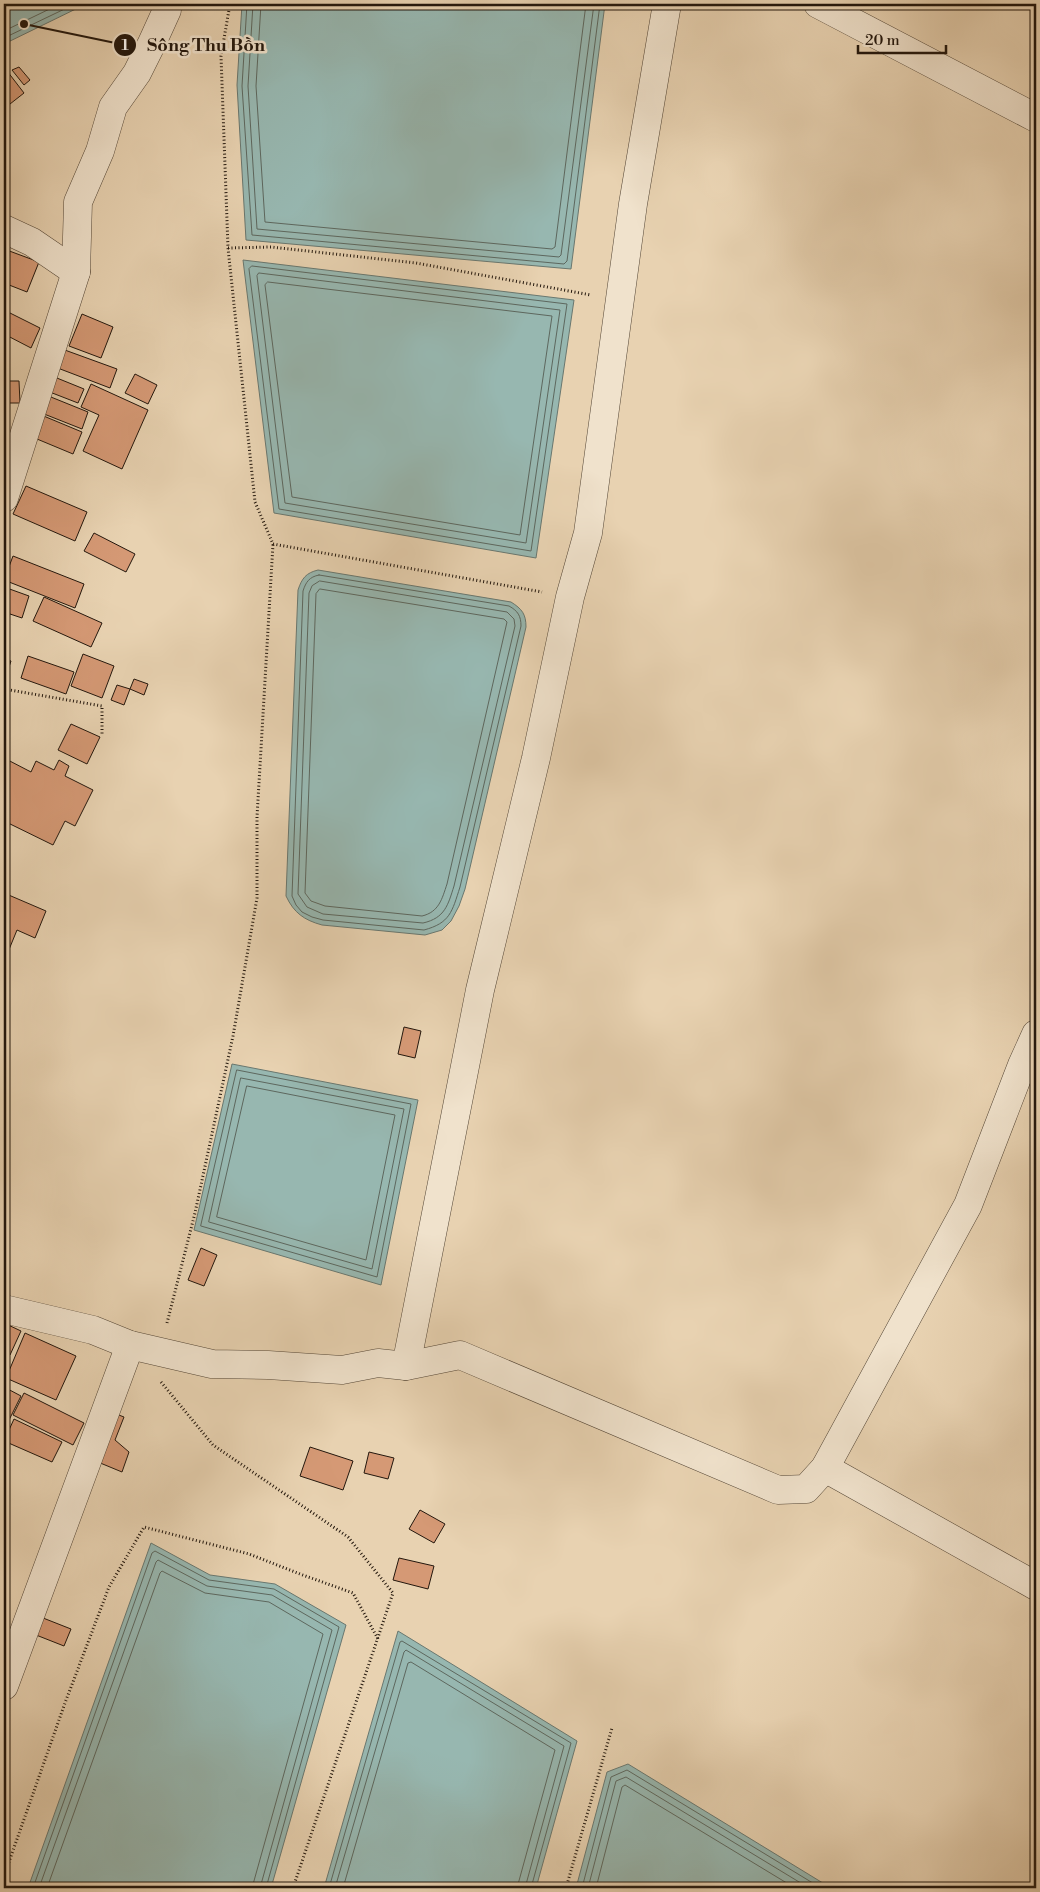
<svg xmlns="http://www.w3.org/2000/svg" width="1040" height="1892" font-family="'Libre Bodoni',serif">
<rect width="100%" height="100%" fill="#e8d2b1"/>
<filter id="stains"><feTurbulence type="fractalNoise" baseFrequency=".004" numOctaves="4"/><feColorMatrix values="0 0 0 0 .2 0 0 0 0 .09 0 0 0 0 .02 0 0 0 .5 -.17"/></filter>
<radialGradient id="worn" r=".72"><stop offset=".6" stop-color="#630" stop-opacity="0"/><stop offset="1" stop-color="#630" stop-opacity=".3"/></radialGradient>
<g fill="#97b7b0" stroke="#69776f">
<path d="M 4,4 L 86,4 L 4,44 Z"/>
<path d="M 242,4 L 605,4 L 571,269 L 246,240 L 237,85 Z"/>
<path d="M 243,260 L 574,300 L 536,558 L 274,513 Z"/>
<path d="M 318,570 L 511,602 C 522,609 526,614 526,627 L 465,889 L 459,906 L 451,921 L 442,930 L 425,935 L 322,925 C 304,920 294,913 286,896 L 298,590 C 302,578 306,573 318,570 Z"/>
<path d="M 232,1064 L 418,1100 L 381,1285 L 194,1230 Z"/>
<path d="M 151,1543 L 210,1575 L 275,1584 L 346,1625 L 271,1888 L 28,1888 Z"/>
<path d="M 398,1631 L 577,1741 L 536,1888 L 324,1888 Z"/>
<path d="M 628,1764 L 831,1888 L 576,1888 L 607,1772 Z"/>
</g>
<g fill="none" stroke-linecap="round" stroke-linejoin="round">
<g stroke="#5d675e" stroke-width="1">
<path d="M 247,4 L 242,86 L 252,235 L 564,264 L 567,261 L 600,4"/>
<path d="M 253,4 L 248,86 L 257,229 L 559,257 L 561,255 L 594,4"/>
<path d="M 261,4 L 256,86 L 265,222 L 552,249 L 555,247 L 586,4"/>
<path d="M 4,31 L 60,4"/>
<path d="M 4,38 L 75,4"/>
<path d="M 252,266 L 567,304 L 531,551 L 279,509 L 249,269 Z"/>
<path d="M 259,273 L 560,310 L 526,543 L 285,503 L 257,276 Z"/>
<path d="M 268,282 L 552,316 L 520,535 L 292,497 L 265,285 Z"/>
<path d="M 319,575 L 509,606 C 518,611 521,616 521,626 L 460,887 C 452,912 450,923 424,930 L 323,920 L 312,917 L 302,912 L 296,905 L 292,896 L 303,591 C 306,582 309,577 319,575 Z"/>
<path d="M 320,581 L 507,612 L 514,619 L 515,626 L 454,886 C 448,905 445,918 423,923 L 323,914 L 307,907 L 298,894 L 309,593 L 312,586 Z"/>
<path d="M 320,589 L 504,619 L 507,622 L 447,884 C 442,899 439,912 422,916 L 325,906 L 311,901 L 305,893 L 316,594 Z"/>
<path d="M 237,1070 L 411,1104 L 377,1277 L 201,1226 Z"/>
<path d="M 241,1078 L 404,1109 L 372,1269 L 209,1222 Z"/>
<path d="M 247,1086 L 395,1115 L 366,1260 L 217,1217 Z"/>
<path d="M 33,1888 L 152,1553 L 155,1551 L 209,1580 L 274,1589 L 339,1627 L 266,1888"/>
<path d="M 39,1888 L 156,1562 L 158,1560 L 207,1586 L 272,1595 L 332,1630 L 260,1888"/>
<path d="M 47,1888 L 160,1573 L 162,1571 L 205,1593 L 269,1602 L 323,1634 L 252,1888"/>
<path d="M 329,1888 L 400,1642 L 402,1641 L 571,1743 L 531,1888"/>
<path d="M 335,1888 L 404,1652 L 406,1650 L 564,1746 L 525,1888"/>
<path d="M 343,1888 L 408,1663 L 411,1662 L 555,1750 L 517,1888"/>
<path d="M 582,1888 L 611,1777 L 627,1770 L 821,1888"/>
<path d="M 588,1888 L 616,1781 L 626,1777 L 809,1888"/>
<path d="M 596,1888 L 622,1787 L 625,1785 L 795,1888"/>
</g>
</g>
<g fill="#d59975" stroke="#23170d">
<path d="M 4,67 L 24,93 L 10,104 L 4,96 Z"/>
<path d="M 19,67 L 30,80 L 24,85 L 12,70 Z"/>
<path d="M 4,249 L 39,262 L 27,292 L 4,283 Z"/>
<path d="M 4,310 L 40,328 L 31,348 L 4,334 Z"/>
<path d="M 82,314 L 113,327 L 101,358 L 69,346 Z"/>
<path d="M 62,349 L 117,369 L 110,388 L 55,367 Z"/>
<path d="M 47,374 L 84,389 L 78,403 L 42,389 Z"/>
<path d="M 135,374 L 157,385 L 148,404 L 125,393 Z"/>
<path d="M 4,381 L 19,381 L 20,403 L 4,403 Z"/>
<path d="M 91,384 L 148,410 L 122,469 L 83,451 L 99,415 L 81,407 Z"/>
<path d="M 41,393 L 88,412 L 82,429 L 34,410 Z"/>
<path d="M 34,412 L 82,432 L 73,454 L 25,434 Z"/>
<path d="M 26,486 L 87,512 L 75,541 L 13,514 Z"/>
<path d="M 94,533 L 135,554 L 126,572 L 84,551 Z"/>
<path d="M 13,556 L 84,584 L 75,608 L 4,580 Z"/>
<path d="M 4,587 L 29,596 L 22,618 L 4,612 Z"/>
<path d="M 44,597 L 102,623 L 91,647 L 33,621 Z"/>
<path d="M 83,654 L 114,666 L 102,698 L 71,686 Z"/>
<path d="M 28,656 L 74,672 L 66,694 L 21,678 Z"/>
<path d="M 4,659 L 11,661 L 4,682 Z"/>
<path d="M 134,679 L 148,684 L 144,695 L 130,689 Z"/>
<path d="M 117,685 L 130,689 L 124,705 L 111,700 Z"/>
<path d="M 71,724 L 100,737 L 87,764 L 58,750 Z"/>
<path d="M 4,758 L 31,772 L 36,761 L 54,770 L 59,760 L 69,766 L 65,776 L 93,790 L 75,826 L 65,821 L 53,845 L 4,821 Z"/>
<path d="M 4,893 L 46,911 L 35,938 L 17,930 L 8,952 L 4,951 Z"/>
<path d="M 404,1027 L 421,1031 L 415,1058 L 398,1054 Z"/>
<path d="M 201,1248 L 217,1255 L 204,1286 L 188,1280 Z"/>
<path d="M 4,1323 L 21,1331 L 10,1355 L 4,1352 Z"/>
<path d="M 25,1333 L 76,1356 L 56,1400 L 6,1378 Z"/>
<path d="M 4,1387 L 21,1396 L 4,1430 Z"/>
<path d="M 24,1393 L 84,1423 L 73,1445 L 13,1415 Z"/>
<path d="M 111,1412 L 124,1417 L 115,1440 L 129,1452 L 122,1472 L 93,1460 Z"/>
<path d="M 14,1419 L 62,1442 L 52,1462 L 4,1441 Z"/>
<path d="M 310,1447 L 353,1461 L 343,1490 L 300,1476 Z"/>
<path d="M 369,1452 L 394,1458 L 388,1479 L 364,1473 Z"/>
<path d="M 420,1510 L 445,1524 L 434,1543 L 409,1529 Z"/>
<path d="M 399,1558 L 434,1566 L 428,1589 L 393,1580 Z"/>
<path d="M 38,1616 L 71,1629 L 64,1646 L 31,1633 Z"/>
</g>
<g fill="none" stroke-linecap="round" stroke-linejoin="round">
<g stroke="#544636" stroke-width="29">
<g id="minor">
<path d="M 818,4 L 1036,118"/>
<path d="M 4,229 L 32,242 L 76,272"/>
<path d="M 4,498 L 76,272 L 78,202 L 100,151 L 113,107 L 137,73 L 152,43 L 167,10 L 167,4"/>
<path d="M 4,1309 L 93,1330 L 130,1345 L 212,1364 L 268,1365 L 342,1370 L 378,1363 L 406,1366 L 460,1355 L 778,1490 L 806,1489 L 825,1468 L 968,1205 L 1022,1065 L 1036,1034"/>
<path d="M 406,1366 L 480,990 L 536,758 L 570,597 L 588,533 L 633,204 L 667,4"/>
<path d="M 825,1468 L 1036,1586"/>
<path d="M 4,1686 L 130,1345"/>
</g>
</g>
<g stroke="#23170d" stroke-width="3" stroke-dasharray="1 2.5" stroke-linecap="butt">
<path d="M 230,4 L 221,56 L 228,248 L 255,502 L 273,544 L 542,592"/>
<path d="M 228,248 L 271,247 L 416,263 L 591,295"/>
<path d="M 4,689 L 102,706 L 102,735"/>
<path d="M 167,1323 L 195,1213 L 233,1036 L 257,898 L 257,817 L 273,544"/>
<path d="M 161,1382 L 213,1445 L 348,1537 L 393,1593 L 293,1888"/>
<path d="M 4,1876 L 65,1703 L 109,1587 L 144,1527 L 249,1554 L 300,1574 L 353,1593 L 378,1639"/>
<path d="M 566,1888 L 612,1728"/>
</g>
<use href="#minor" stroke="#f0e2cc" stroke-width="28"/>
</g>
<path fill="none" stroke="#23170d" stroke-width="2" d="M24 24L125 45"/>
<g fill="#23170d" stroke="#f0e2cc" stroke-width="2">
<circle cx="24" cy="24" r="5"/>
<circle cx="125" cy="45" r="12"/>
</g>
<g font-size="15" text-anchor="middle" font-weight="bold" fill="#fff">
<text x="125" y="50">1</text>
</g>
<g font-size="18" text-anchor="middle" font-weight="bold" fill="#23170d" stroke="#f0e2cc" stroke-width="5" stroke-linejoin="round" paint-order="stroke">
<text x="206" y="51">Sông Thu Bồn</text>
</g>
<rect width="1040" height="1892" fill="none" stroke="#e8d2b1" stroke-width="20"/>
<rect x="5" y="5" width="1030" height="1882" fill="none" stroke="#23170d" stroke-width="2.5"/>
<rect x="10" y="10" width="1020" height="1872" fill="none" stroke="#23170d"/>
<path d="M858 45v8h88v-8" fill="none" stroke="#23170d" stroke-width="2.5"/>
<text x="865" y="45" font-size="15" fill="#23170d" stroke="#f0e2cc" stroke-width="4" paint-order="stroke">20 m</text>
<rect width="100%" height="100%" filter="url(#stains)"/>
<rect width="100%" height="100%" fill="url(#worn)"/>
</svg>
